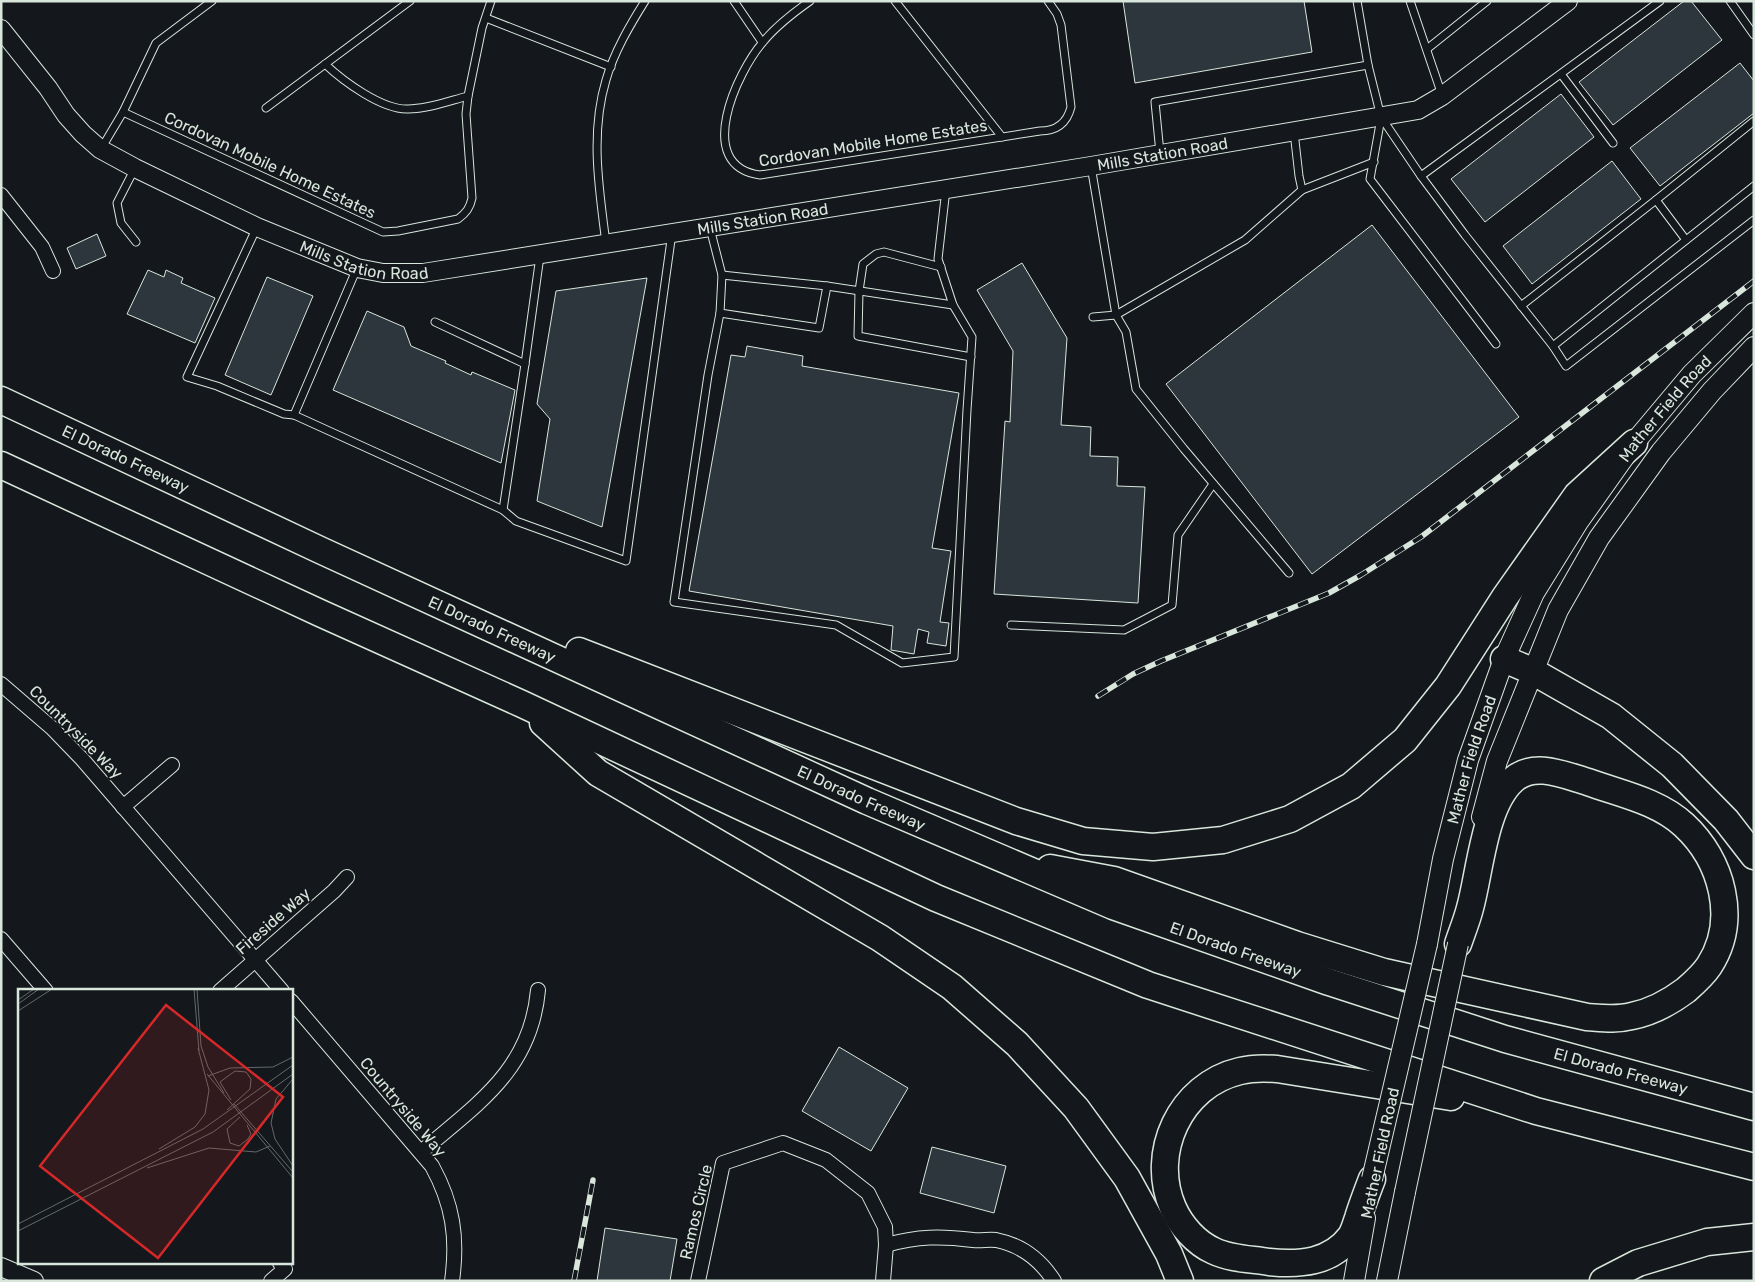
<svg xmlns="http://www.w3.org/2000/svg" width="1755" height="1282" font-family="Rubik,sans-serif">
<rect width="100%" height="100%" fill="#14181c"/>
<g fill="#2c363c" stroke="#d8e6dc">
<path d="M 1123,1 L 1304,1 L 1312,52 L 1135,83 Z"/>
<path d="M 1684,1 L 1691,1 L 1722,40 L 1613,125 L 1579,82 Z"/>
<path d="M 1740,63 L 1754,81 L 1754,113 L 1660,186 L 1630,148 Z"/>
<path d="M 1561,94 L 1594,137 L 1485,222 L 1451,179 Z"/>
<path d="M 1612,161 L 1641,199 L 1532,284 L 1503,246 Z"/>
<path d="M 1372,225 L 1519,417 L 1312,574 L 1166,384 Z"/>
<path d="M 97,234 L 106,256 L 76,269 L 67,248 Z"/>
<path d="M 1022,263 L 1067,338 L 1061,425 L 1091,427 L 1090,456 L 1118,457 L 1117,486 L 1145,487 L 1138,603 L 994,594 L 1005,421 L 1010,422 L 1013,351 L 977,290 Z"/>
<path d="M 148,270 L 164,277 L 166,270 L 183,278 L 181,283 L 215,298 L 195,343 L 127,314 Z"/>
<path d="M 267,277 L 313,296 L 271,395 L 225,375 Z"/>
<path d="M 647,278 L 602,527 L 537,501 L 550,419 L 537,404 L 556,291 Z"/>
<path d="M 367,311 L 404,327 L 411,346 L 446,361 L 445,363 L 471,375 L 472,372 L 515,390 L 501,463 L 333,390 Z"/>
<path d="M 747,346 L 803,356 L 802,366 L 959,393 L 932,548 L 951,551 L 940,622 L 949,623 L 946,646 L 927,643 L 929,632 L 918,629 L 914,654 L 891,650 L 893,626 L 689,591 L 731,355 L 745,357 Z"/>
<path d="M 839,1047 L 908,1088 L 871,1151 L 802,1111 Z"/>
<path d="M 932,1147 L 1006,1166 L 994,1213 L 920,1193 Z"/>
<path d="M 605,1228 L 677,1239 L 670,1281 L 597,1281 Z"/>
</g>
<g fill="none" stroke-linecap="round" stroke-linejoin="round">
<g stroke="#d8e6dc" stroke-width="9">
<g id="service">
<path d="M 734,1 L 762,42"/>
<path d="M 810,1 C 793,13 776,26 763,42 C 737,72 693,166 760,175 L 1040,131 C 1057,131 1067,123 1071,107 L 1061,25 L 1057,14 L 1048,1"/>
<path d="M 895,1 L 1002,137"/>
<path d="M 1357,1 L 1368,65 L 1381,117 L 1421,176 L 1465,235 L 1553,346 L 1566,366 L 1754,220"/>
<path d="M 1410,1 L 1442,95"/>
<path d="M 1730,1 L 1754,35"/>
<path d="M 486,18 L 611,67"/>
<path d="M 1427,49 L 1487,1"/>
<path d="M 325,64 C 343,81 382,110 408,109 C 428,109 449,101 468,96"/>
<path d="M 1561,74 L 1613,143"/>
<path d="M 266,108 L 410,1"/>
<path d="M 123,112 L 383,232 L 398,231 L 458,219 C 466,213 470,208 472,198 L 466,114 L 468,96 L 482,28 L 491,1"/>
<path d="M 1381,118 L 1370,179 L 1496,344"/>
<path d="M 1294,132 L 1299,176 L 1302,190"/>
<path d="M 101,149 L 123,112 L 156,43 L 212,1"/>
<path d="M 1160,153 L 1155,102 L 1368,65"/>
<path d="M 1091,166 L 1116,315 L 1126,332 L 1136,389 L 1184,449 L 1289,573"/>
<path d="M 135,168 L 117,203 L 121,223 L 136,242"/>
<path d="M 1421,176 L 1660,1"/>
<path d="M 1656,200 L 1754,121"/>
<path d="M 257,227 L 187,377 L 217,386 L 284,414 L 294,415 L 503,510 L 516,521 L 626,561 L 672,233"/>
<path d="M 710,228 L 722,275 L 720,313 L 708,375 L 674,602 L 836,625 L 902,663 L 954,657 L 967,410 L 972,337 L 953,305 L 938,259 L 946,189"/>
<path d="M 606,243 C 599,189 590,133 606,80 C 614,52 630,25 645,1"/>
<path d="M 941,267 L 884,252 L 876,254 L 863,264 L 859,291 L 858,336 L 971,357"/>
<path d="M 722,275 L 827,286 L 953,305"/>
<path d="M 1521,306 L 1656,200 L 1686,240"/>
<path d="M 720,313 L 819,328 L 827,286"/>
<path d="M 1093,317 L 1116,315 L 1245,240 L 1302,190 L 1374,162"/>
<path d="M 435,322 L 525,364"/>
<path d="M 1553,346 L 1754,186"/>
<path d="M 294,415 L 357,268"/>
<path d="M 503,510 L 525,364 L 540,256"/>
<path d="M 1011,625 L 1124,630 L 1172,605 L 1178,535 L 1213,484"/>
</g>
</g>
<g stroke="#d8e6dc" stroke-width="16">
<g id="minor">
<path d="M 1,195 L 42,247 L 53,271"/>
<path d="M 1,684 L 52,728 L 82,759 L 282,991"/>
<path d="M 123,807 L 172,765"/>
<path d="M 1,939 L 46,991"/>
<path d="M 220,991 L 334,891 L 347,877"/>
<path d="M 291,1001 L 432,1166 C 453,1204 458,1238 452,1281"/>
<path d="M 421,1152 C 477,1104 531,1070 538,990"/>
<path d="M 886,1245 C 918,1236 941,1236 973,1240 C 981,1241 989,1239 996,1240 C 1021,1245 1040,1259 1054,1281"/>
<path d="M 271,1281 L 285,1269 L 280,1263"/>
<path d="M 698,1281 L 723,1163 L 783,1143 L 826,1160 L 868,1193 L 885,1227 L 886,1245 L 883,1281"/>
</g>
</g>
<g stroke="#d8e6dc" stroke-width="20">
<g id="tertiary">
<path id="s1" d="M 1,29 L 48,88 L 66,115 L 83,134 L 100,149 L 135,168 L 257,227 L 357,268 L 383,273 L 423,273 L 1091,166 L 1418,110 L 1442,96 L 1568,1"/>
<path d="M 1,1267 L 34,1281"/>
</g>
</g>
<g stroke="#d8e6dc" stroke-width="22">
<g id="secondary">
<path d="M 1482,817 L 1497,761 L 1558,610 L 1599,538 L 1661,452 L 1712,391 L 1754,347"/>
<path id="s2" d="M 1427,944 L 1443,859 L 1468,760 L 1504,659 L 1534,593 L 1578,522 L 1634,443 L 1692,374 L 1754,313"/>
<path d="M 1354,1281 L 1365,1218"/>
<path d="M 1387,1281 L 1405,1192"/>
</g>
</g>
<g stroke="#d8e6dc" stroke-width="29">
<g id="motorway">
<path id="s3" d="M 1,400 L 320,550 L 867,801 L 1113,906 L 1329,982 L 1505,1039 L 1754,1107"/>
<path d="M 1,465 L 320,613 L 522,704 L 936,898 L 1148,985 L 1536,1111 L 1754,1167"/>
<path d="M 579,651 L 1016,821 L 1083,841 L 1153,847 L 1223,840 L 1290,819 L 1351,786 L 1405,740 L 1448,686 L 1505,597 L 1577,495 L 1634,443"/>
<path d="M 1504,659 L 1532,671 L 1611,716 L 1672,765 L 1726,820 L 1754,856"/>
<path d="M 543,723 L 598,773 L 880,938 L 952,987 L 1017,1044 L 1076,1108 L 1127,1178 L 1169,1254 L 1180,1281"/>
<path d="M 1050,868 L 1114,880 L 1297,945 L 1384,972 L 1587,1017 C 1602,1018 1617,1020 1632,1016 C 1652,1012 1670,1002 1686,990 C 1694,983 1703,975 1709,966 C 1739,920 1722,860 1684,825 C 1658,801 1621,794 1588,782 C 1564,775 1534,761 1513,780 C 1484,806 1480,872 1470,908 C 1467,920 1462,932 1458,944"/>
<path d="M 1372,1179 C 1367,1192 1362,1205 1358,1218 C 1356,1224 1354,1231 1351,1236 C 1331,1263 1300,1265 1269,1262 C 1251,1259 1231,1259 1214,1251 C 1196,1243 1181,1226 1173,1208 C 1149,1153 1180,1085 1240,1071 C 1252,1068 1265,1068 1277,1069 L 1451,1097"/>
<path d="M 1603,1281 L 1638,1263 L 1707,1242 L 1754,1237"/>
</g>
</g>
<use href="#service" stroke="#14181c" stroke-width="7"/>
<use href="#minor" stroke="#14181c" stroke-width="14"/>
<use href="#tertiary" stroke="#14181c" stroke-width="18"/>
<use href="#secondary" stroke="#14181c" stroke-width="20"/>
<use href="#motorway" stroke="#14181c" stroke-width="26"/>
<g stroke="#d8e6dc" stroke-width="5.5">
<g id="rail">
<path d="M 1098,696 L 1133,674 L 1161,661 L 1329,593 L 1361,575 L 1421,537 L 1754,281"/>
<path d="M 574,1281 L 593,1180"/>
</g>
</g>
<use href="#rail" stroke="#14181c" stroke-width="4" stroke-dasharray="11" stroke-linecap="butt"/>
<g stroke="#d8e6dc" stroke-width="22" stroke-linecap="butt">
<g id="secondary-bridge">
<path d="M 1372,1179 L 1427,944"/>
<path d="M 1405,1192 L 1458,944"/>
</g>
</g>
<use href="#secondary-bridge" stroke="#14181c" stroke-width="20"/>
</g>
<g text-anchor="middle" dominant-baseline="central" stroke-width="4" stroke-linejoin="round" paint-order="stroke">
<g font-size="16" fill="#d8e6dc" stroke="#14181c">
<text transform="translate(873 143) rotate(-9)">Cordovan Mobile Home Estates</text>
<text stroke="none"><textPath href="#s1" startOffset="1255">Mills Station Road</textPath></text>
<text transform="translate(270 165) rotate(25)">Cordovan Mobile Home Estates</text>
<text stroke="none"><textPath href="#s1" startOffset="850">Mills Station Road</textPath></text>
<text stroke="none"><textPath href="#s1" startOffset="445">Mills Station Road</textPath></text>
<text stroke="none"><textPath href="#s2" startOffset="595">Mather Field Road</textPath></text>
<text stroke="none"><textPath href="#s3" startOffset="138">El Dorado Freeway</textPath></text>
<text stroke="none"><textPath href="#s3" startOffset="542">El Dorado Freeway</textPath></text>
<text transform="translate(76 732) rotate(45)">Countryside Way</text>
<text stroke="none"><textPath href="#s2" startOffset="190">Mather Field Road</textPath></text>
<text stroke="none"><textPath href="#s3" startOffset="948">El Dorado Freeway</textPath></text>
<text transform="translate(273 921) rotate(-41)">Fireside Way</text>
<text stroke="none"><textPath href="#s3" startOffset="1352">El Dorado Freeway</textPath></text>
<text stroke="none"><textPath href="#s3" startOffset="1756">El Dorado Freeway</textPath></text>
<text transform="translate(403 1107) rotate(50)">Countryside Way</text>
<text transform="translate(1380 1153) rotate(-78)">Mather Field Road</text>
<text transform="translate(696 1212) rotate(-77)">Ramos Circle</text>
</g>
</g>
<g transform="translate(18 989)">
<rect width="275" height="275" fill="#14181c"/>
<path fill="none" stroke="#626a69" stroke-width="1" d="M 176,0 L 181,62M 179,0 L 183,57 L 190,78 L 206,104M 0,11 L 16,0M 0,15 L 21,0M 0,22 L 34,0M 189,85 L 275,189M 190,87 L 212,79 L 255,78 L 275,68M 275,90 L 258,110 L 253,134 L 257,150 L 275,177M 216,115 L 275,183M 209,121 L 232,100 L 233,90 L 228,83 L 217,82 L 202,93 L 213,111M 222,128 L 209,140 L 212,154 L 221,157 L 230,150 L 233,145 L 229,136M 141,160 L 177,138 L 187,125 L 191,101 L 180,59M 129,179 L 191,159 L 238,163 L 252,157M 0,235 L 185,140 L 275,76M 0,242 L 195,143 L 275,85"/>
<path fill="#d62828" fill-opacity="0.15" stroke="#d62828" stroke-width="2.5" d="M 148,16 L 265,108 L 140,269 L 22,177 Z"/>
<rect width="275" height="275" fill="none" stroke="#d8e6dc" stroke-width="2.5"/>
</g>
<rect width="1755" height="1282" fill="none" stroke="#d8e6dc" stroke-width="5"/>
</svg>
